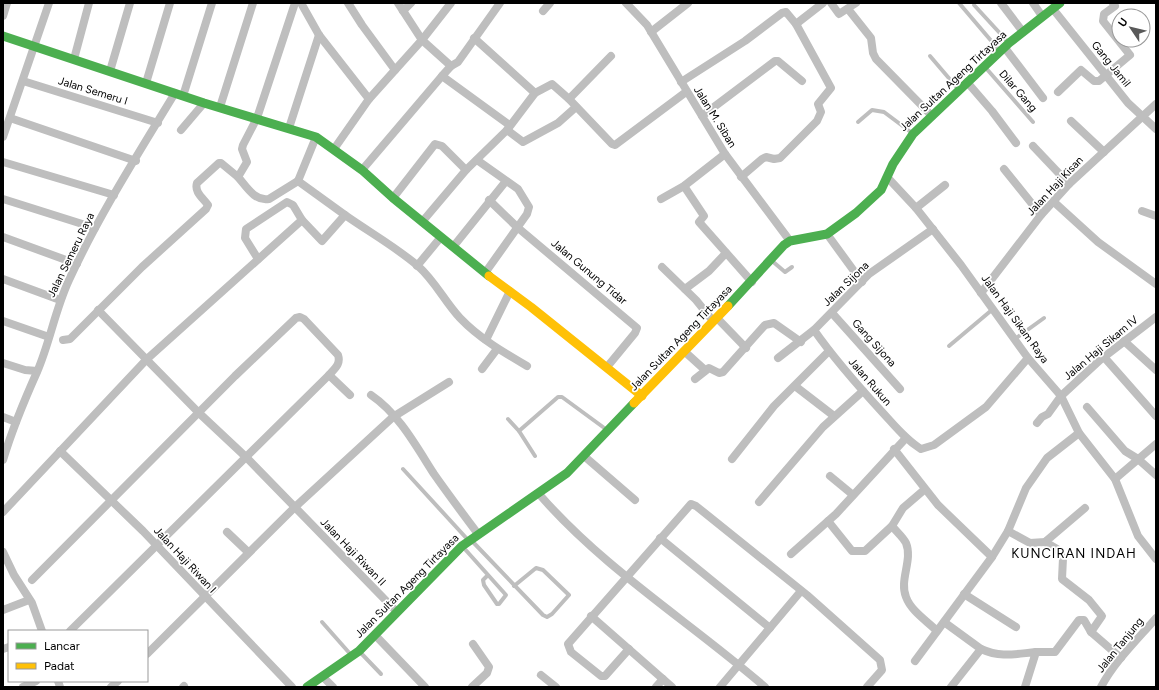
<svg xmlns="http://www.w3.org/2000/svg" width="1159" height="690" font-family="Figtree,sans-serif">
<rect width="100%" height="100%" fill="#fff"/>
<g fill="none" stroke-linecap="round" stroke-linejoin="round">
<g stroke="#bebebe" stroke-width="4">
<path d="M 959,3 L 999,50"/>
<path d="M 974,5 L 1008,42"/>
<path d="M 930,56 L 959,90"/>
<path d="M 985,67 L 1033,122"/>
<path d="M 858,122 L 872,110 L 884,112 L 912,133"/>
<path d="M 771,260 L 785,272 L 792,267"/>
<path d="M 1015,339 L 1044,318"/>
<path d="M 949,346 L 993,309"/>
<path d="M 508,419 L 519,431 L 535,456"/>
<path d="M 519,431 L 558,397 L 562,397 L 607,430"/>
<path d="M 403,469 L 469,541"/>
<path d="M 472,541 L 543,615 L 547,617 L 552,614 L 569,595 L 543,570 L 536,568 L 514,586"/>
<path d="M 463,547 L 506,595 L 499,604 L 497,604 L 484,585 L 483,580 L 488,575"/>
<path d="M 322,622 L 352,656"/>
<path d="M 359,651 L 381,674"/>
</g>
<g stroke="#bebebe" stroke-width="8">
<path d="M 301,3 L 319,35 L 369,99"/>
<path d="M 348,3 L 362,25 L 395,70"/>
<path d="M 398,3 L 422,40 L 451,66"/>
<path d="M 626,3 L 647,25 L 725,154 L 790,241"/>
<path d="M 831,3 L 839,14 L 856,3"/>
<path d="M 1001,3 L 1023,32"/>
<path d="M 1033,3 L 1042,16"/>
<path d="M 848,9 L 871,38 L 873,53 L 876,59 L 932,116"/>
<path d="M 1053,9 L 1128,103 L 1156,129"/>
<path d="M 403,11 L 411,3"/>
<path d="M 543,11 L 550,3"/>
<path d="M 3,16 L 7,3"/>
<path d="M 651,32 L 688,3"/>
<path d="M 474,38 L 535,93"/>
<path d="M 1005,48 L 1043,98"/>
<path d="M 74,59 L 89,3"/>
<path d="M 110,71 L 130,3"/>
<path d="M 442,76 L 508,124 L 509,127"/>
<path d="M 23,81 L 158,123"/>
<path d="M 681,82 L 745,41 L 782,13 L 786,12 L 796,24 L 823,3"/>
<path d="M 967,82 L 992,111 L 1016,143"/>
<path d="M 146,83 L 170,3"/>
<path d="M 1058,92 L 1081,70 L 1094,81 L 1099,81 L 1130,55 L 1103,21 L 1104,14 L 1115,6 L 1113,3"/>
<path d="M 183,96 L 212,3"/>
<path d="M 569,99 L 611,56"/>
<path d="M 220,107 L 253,3"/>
<path d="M 702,116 L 775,61 L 778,61 L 802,81"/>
<path d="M 10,118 L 136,161"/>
<path d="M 1071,121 L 1104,152"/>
<path d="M 289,128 L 319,35"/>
<path d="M 181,130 L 204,103"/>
<path d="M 507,130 L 523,142 L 558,123 L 576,107"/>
<path d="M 3,137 L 49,3"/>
<path d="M 1033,146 L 1069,184"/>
<path d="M 334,149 L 369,99 L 422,40 L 451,3"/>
<path d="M 477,160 L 518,189 L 529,207 L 527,214 L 485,273"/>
<path d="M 3,162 L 114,195"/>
<path d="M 1004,169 L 1041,215"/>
<path d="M 362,170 L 442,76 L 451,66 L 458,62 L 500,3"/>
<path d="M 238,177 C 246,186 255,202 269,199 L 298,181 L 345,215"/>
<path d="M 741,177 L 762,159 L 766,157 L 774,159 L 780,158 L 817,121 L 821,112 L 818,104 L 831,88 L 796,24"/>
<path d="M 888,178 L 916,208 L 961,265 L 1028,358 L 1061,396 L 1079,433 L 1115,479 L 1138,536 L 1156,559"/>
<path d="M 298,181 L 316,137"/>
<path d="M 684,186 L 704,216 L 699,222 L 752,282"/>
<path d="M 393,198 L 435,144 L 442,146 L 466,170"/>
<path d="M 3,199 L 95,228"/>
<path d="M 661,199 L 684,186 L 725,154"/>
<path d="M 489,200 L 517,227 L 637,328 L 635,333 L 607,367"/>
<path d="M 1054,202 L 1098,242 L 1156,284"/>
<path d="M 916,208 L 945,185"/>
<path d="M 1142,211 L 1156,216"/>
<path d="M 422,222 L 466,170 L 507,130 L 535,93 L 552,84 L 569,99 L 612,144 L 615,145 L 686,92"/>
<path d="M 827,234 L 862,282"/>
<path d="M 3,237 L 77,264"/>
<path d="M 453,247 L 506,181"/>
<path d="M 258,259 L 245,238 L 246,229 L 287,202 L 293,205 L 302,220"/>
<path d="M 417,266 L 441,237"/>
<path d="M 662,267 L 696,300 L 713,321"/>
<path d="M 3,279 L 60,300"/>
<path d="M 685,289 L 709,271 L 726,253"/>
<path d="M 981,293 L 1041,215 L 1069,184 L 1156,104"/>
<path d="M 98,310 L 199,413 L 247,458 L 397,612"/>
<path d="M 832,313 L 900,389"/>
<path d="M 717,318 L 746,348"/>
<path d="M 3,321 L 49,337"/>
<path d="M 814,330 C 835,360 859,387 883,413 C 895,426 906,440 921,449 L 934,445 L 986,407 L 1028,358"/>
<path d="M 63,340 L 70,339 L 142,267 L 206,209 L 208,205 C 203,198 194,192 197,183 L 219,163 L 221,163 L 238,177 L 247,162 L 242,149 L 243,145 L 257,118 L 295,3"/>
<path d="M 486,340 L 510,291"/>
<path d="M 1124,341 L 1156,370"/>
<path d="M 684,351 L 705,370"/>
<path d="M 1104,357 L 1156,416"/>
<path d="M 778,358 L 814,330 L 869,274 L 933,229"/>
<path d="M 3,363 L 25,370 L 37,371"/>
<path d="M 482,369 L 497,349"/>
<path d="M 329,375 L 350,395"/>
<path d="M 695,379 L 709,368 L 719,373 L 723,372 L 765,325 L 774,323 L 801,342"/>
<path d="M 795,386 L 834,416"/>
<path d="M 371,395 C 399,414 416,446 434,474 C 448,494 463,514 478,534"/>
<path d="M 1087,407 L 1125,451 L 1138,459 L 1156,475"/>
<path d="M 3,417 L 16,422"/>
<path d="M 1037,423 L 1042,417 L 1048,414 L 1061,396 L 1100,360 L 1156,317"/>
<path d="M 1079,433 L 1047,458 L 1026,488 L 1008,531 L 1030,543 L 1045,542 L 1085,508"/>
<path d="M 894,449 L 938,505 L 992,557 L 915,661"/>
<path d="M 60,451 L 143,531 L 292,687"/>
<path d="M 584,456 L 635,500"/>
<path d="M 732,459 L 774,406 L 829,351"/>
<path d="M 3,460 C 12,430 24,401 37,372 C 50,342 55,310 69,280 C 99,215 138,154 175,93"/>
<path d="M 830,476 L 853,495"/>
<path d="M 1115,479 L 1156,444"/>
<path d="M 539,494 C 604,569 690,622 765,687"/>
<path d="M 759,502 L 823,427 L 863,391"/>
<path d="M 3,512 L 147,359 L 302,220 L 322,241 L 345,215 C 369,232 396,247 418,266 C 435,281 445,302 460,318 C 479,338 503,352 527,366"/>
<path d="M 828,521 L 852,551 L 865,551 L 892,526 L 903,508 L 924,490"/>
<path d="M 892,526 C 896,531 903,537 906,543 C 913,560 899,580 906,597 C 911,611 927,621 937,631"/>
<path d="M 227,532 L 248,552"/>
<path d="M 660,538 L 770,628"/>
<path d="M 3,552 L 14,575 L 32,603 L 42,631"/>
<path d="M 791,554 L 836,514 L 906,438"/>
<path d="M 992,557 L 1008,531"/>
<path d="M 32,580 L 235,376 L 296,318 L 300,317 L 304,319 L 338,355 C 341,364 335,368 329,375 L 70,631"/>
<path d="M 964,594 L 1016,627"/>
<path d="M 3,610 L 29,600"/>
<path d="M 591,616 L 672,687"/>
<path d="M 944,622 L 981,649 L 951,687"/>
<path d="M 1091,632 L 1121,658"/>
<path d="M 375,635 L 425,687"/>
<path d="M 3,649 L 9,647"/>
<path d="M 629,649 L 605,676 L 601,676 L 571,652 L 568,644 L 691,504 L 696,506 L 807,595 L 880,660 L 882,670 L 867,687"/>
<path d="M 981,649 C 1001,658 1015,654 1036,652 L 1025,687"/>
<path d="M 1036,652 L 1055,652 L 1079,620 L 1084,620 L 1091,632 L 1102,616 L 1089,600 L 1062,579 L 1063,558 L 1057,549 L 1045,542"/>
<path d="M 147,654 L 294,508 L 393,417 L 449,382"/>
<path d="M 541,675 L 556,687"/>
<path d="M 323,677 L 333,687"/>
<path d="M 58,681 L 60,687"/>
<path d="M 23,687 L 36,681"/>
<path d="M 111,687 L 118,681"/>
<path d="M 183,687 L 184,686"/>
<path d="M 472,687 L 487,673 L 489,667 L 473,644"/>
<path d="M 656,687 L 663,679"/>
<path d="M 720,687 L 801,591"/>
<path d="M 1101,687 C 1115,661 1137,640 1156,618"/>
</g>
<g stroke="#4caf50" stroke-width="9">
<path d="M 3,36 L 204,103 L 316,137 L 362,170 L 393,198 L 489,276"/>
<path d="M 728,306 L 784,245 L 790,241 L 827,234 L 856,213 L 881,190 L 893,164 L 913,134 L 1009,43 L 1060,3"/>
<path d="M 307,687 L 359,651 L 462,546 L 567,473 L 634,403"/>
</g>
<g stroke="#ffc107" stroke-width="9">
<path d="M 489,276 L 531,307 L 642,396"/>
<path d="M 634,403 L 728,306"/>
</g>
</g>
<g text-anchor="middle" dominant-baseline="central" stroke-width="3.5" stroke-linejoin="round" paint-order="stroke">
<g font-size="11" fill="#000" stroke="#fff">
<text transform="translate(1111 64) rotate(51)">Gang Jamil</text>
<text transform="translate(953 81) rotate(-43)">Jalan Sultan Ageng Tirtayasa</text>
<text transform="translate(93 91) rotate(17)">Jalan Semeru I</text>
<text transform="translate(1018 91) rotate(49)">Dilar Gang</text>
<text transform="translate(715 117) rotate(58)">Jalan M. Siban</text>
<text transform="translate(1055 186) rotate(-47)">Jalan Haji Kisan</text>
<text transform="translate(71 255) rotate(-64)">Jalan Semeru Raya</text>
<text transform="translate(589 272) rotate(40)">Jalan Gunung Tidar</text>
<text transform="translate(846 284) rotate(-44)">Jalan Sijona</text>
<text transform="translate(1015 319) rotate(54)">Jalan Haji Sikam Raya</text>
<text transform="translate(681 338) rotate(-46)">Jalan Sultan Ageng Tirtayasa</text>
<text transform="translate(874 343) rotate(48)">Gang Sijona</text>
<text transform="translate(1101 348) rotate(-40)">Jalan Haji Sikam IV</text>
<text transform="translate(870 382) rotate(49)">Jalan Rukun</text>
<text transform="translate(353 552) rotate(46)">Jalan Haji Riwan II</text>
<text transform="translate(185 560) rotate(47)">Jalan Haji Riwan I</text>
<text transform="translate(407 586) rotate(-45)">Jalan Sultan Ageng Tirtayasa</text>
<text transform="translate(1120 645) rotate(-51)">Jalan Tanjung</text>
</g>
<g font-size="13" letter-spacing="1" fill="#000" stroke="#fff">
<text x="1074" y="553">KUNCIRAN INDAH</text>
</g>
</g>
<rect width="1159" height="690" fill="none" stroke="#000000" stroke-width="8"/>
<rect x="8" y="630" width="140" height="52" fill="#ffffff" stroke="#999999"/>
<rect x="16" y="643" width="20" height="6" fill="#4caf50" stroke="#999999"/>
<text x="44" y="650" font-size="12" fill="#000000">Lancar</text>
<rect x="16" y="663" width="20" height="6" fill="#ffc107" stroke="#999999"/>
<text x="44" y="670" font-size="12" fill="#000000">Padat</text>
<g transform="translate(1131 28) rotate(305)"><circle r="19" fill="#ffffff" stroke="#999999"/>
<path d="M0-3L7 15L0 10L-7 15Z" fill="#595959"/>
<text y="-6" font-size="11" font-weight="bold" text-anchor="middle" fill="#000000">U</text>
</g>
</svg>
